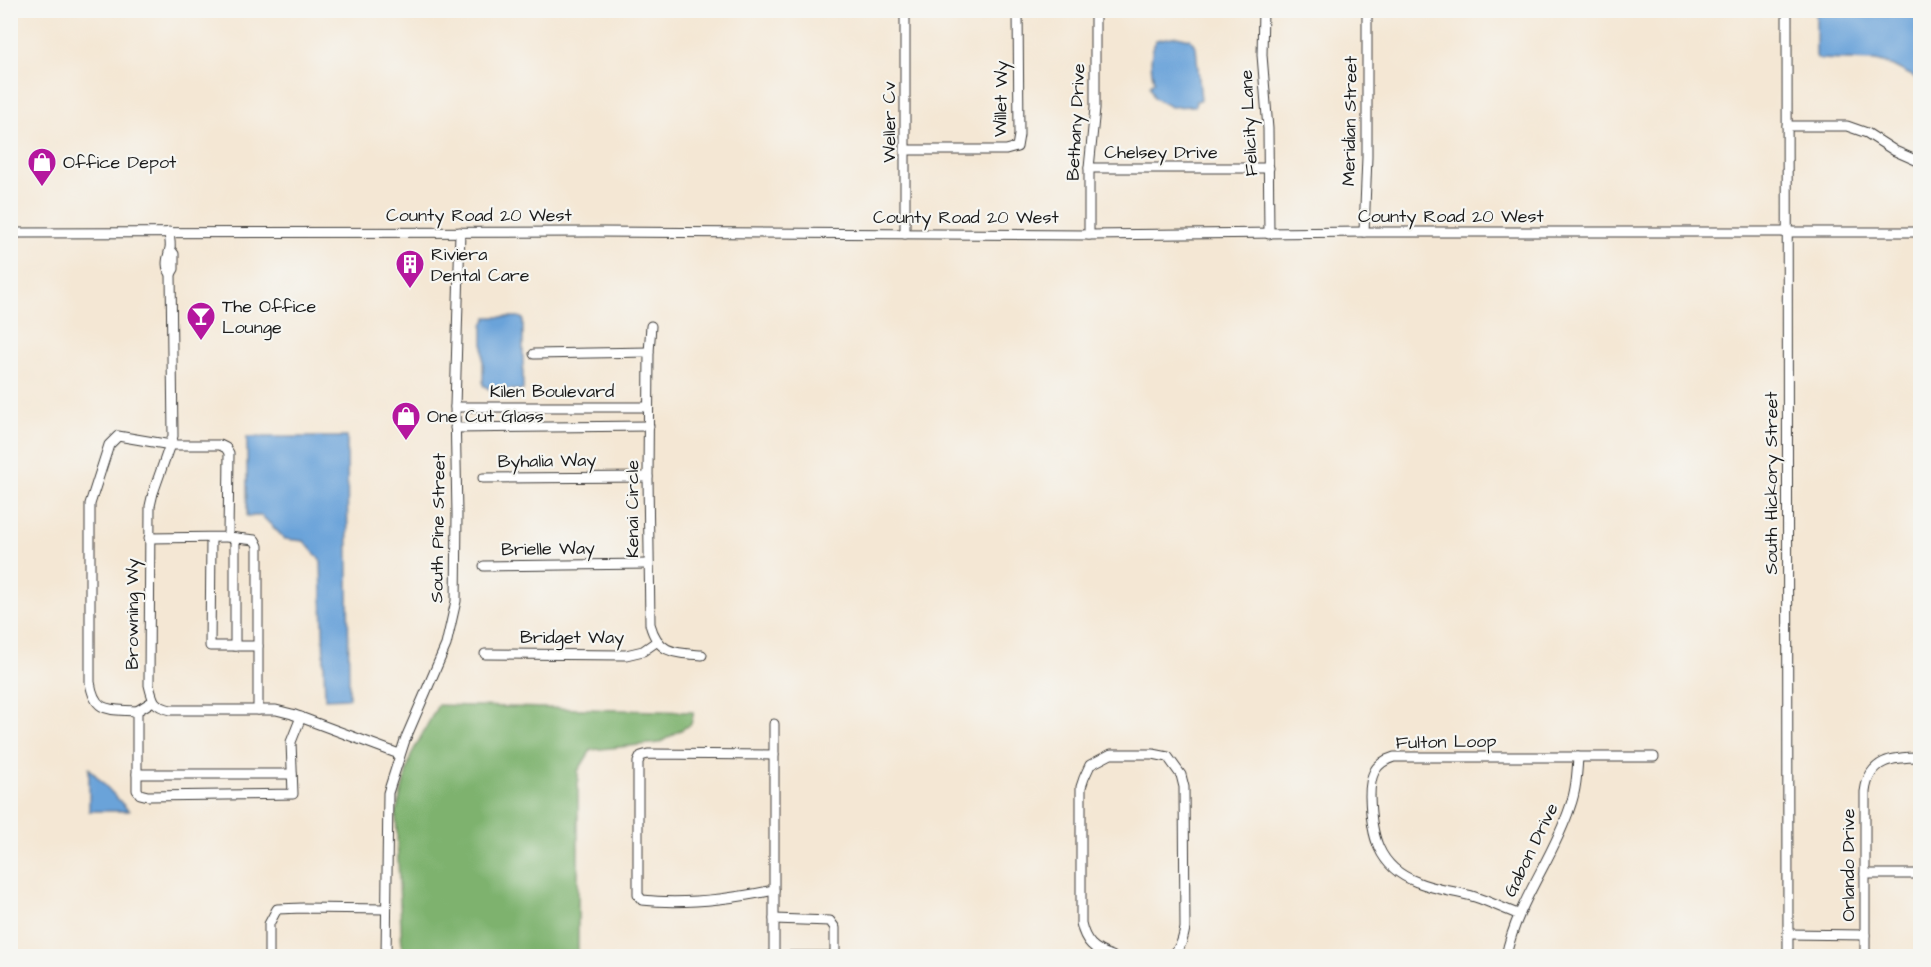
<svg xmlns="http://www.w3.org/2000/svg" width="1931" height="967" font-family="'Architects Daughter',sans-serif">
<rect width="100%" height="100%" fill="#f6f6f2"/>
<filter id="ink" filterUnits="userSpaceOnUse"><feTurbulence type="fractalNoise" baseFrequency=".0167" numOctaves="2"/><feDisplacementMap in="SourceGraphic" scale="12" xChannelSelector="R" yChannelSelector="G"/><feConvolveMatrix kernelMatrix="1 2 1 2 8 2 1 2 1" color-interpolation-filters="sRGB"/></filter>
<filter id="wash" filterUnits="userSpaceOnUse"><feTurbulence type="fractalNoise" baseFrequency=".008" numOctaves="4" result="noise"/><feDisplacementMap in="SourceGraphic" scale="24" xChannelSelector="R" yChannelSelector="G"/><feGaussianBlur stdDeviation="1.35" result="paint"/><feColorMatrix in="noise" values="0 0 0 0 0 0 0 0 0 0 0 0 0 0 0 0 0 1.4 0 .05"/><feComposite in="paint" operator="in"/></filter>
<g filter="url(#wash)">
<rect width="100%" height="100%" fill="#f4e7d4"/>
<path fill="#7eb26e" stroke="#4d6745" stroke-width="1.5" d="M 438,705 L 694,712 L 691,724 L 659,743 L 591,750 L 578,771 L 578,956 L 421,956 L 402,951 L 396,813 L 411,755 Z"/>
<g fill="#6aa3d9" stroke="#43607a" stroke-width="1.5">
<path d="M 1816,11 L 1920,11 L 1920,80 L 1891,65 L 1875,61 L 1818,59 L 1816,56 Z"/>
<path d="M 1177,36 L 1190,39 L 1196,47 L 1201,100 L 1196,101 L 1195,106 L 1171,107 L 1154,98 L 1150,86 L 1154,81 C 1150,68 1150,52 1156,40 Z"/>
<path d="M 487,317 L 519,317 L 523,319 L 523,390 L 489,389 L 483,385 L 483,325 Z"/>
<path d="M 247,437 L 347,437 L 349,698 L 325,699 L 321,561 L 304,541 L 285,539 L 262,516 L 247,516 Z"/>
<path d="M 89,768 L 129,811 L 130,811 L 89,811 Z"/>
</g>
</g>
<g filter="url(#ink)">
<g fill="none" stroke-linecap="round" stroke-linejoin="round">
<g stroke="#3c3a38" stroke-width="11">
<g id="minor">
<path d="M 1263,10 L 1262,55 L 1268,129 L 1269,234"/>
<path d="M 1787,10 L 1788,956"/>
<path d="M 1787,126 L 1847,126 L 1867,133 L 1895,151 L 1920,162"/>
<path d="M 905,150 L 1006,150 L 1017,147 L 1019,135 L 1018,10"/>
<path d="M 1089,168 L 1269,168"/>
<path d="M 169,232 C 169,237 171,243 170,248 C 168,258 164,265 171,274 L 174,269 L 174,254 L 170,249"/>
<path d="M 1364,232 L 1367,157 L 1367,10"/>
<path d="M 10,233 L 596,232 L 1089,235 L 1364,232 L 1920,232"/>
<path d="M 905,234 L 905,10"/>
<path d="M 1089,235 L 1089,168 L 1095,108 L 1095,10"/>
<path d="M 171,274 L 173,436 L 153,493 L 150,506 L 149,685 C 153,702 154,706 171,710 L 276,710 L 292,714 L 399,754"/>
<path d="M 651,326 L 649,352 L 648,477 L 650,624 C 658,654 675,653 702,655"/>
<path d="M 534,354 L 649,352"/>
<path d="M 455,407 L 648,407"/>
<path d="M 455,428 L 649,426"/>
<path d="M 483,478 L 648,477"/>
<path d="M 228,537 L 255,540 L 258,546 L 258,710"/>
<path d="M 211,539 L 210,646 L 258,646"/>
<path d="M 484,566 L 649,564"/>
<path d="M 235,646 L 235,538"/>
<path d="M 485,654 L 626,655 L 643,651 L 656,642"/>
<path d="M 153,701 L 137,711 L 137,790 L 140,794 L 148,796 L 293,794 L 291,742 L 301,717"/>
<path d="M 137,711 C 109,709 95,714 90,682 L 90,504 L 109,445 L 118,436 L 171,445 L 220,445 L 226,448 L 229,453 L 228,537 L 149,538"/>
<path d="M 774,724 L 774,956"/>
<path d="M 774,755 L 648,754 L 641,756 L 638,762 L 638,895 L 642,900 C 686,905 731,899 774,890"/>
<path d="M 137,774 L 292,774"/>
<path d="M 1865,874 L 1920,874"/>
<path d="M 1518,914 C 1504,909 1490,902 1475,897 C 1456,891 1435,890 1417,882 C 1377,867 1371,834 1370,796 C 1370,776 1374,763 1394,757 L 1654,757"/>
<path d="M 774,919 L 830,921 L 835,928 L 835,956"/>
<path d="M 1788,934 L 1865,935 L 1865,792 C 1869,759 1893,757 1920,757"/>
<path d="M 1865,935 L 1865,956"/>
<path d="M 269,956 L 269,924 L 277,909 L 303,908 L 386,909"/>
<path d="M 386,956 L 388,793 L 405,740 L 446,645 L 456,601 L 457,515 L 455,407 L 460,232"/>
<path d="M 777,956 L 836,956"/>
<path d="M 1112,956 C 1094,950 1085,942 1081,923 L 1081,787 L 1084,778 L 1090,765 L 1111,754 L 1153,754 L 1168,757 L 1181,775 L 1184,787 L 1185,928 C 1183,940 1181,947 1172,956"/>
<path d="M 1506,956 C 1517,902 1553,859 1570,807 C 1576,791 1577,774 1578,757"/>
</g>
</g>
<use href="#minor" stroke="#fff" stroke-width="9"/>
</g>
</g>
<defs>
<g id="shop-pin" transform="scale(1.5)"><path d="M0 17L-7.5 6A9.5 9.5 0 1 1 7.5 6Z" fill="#b5179e" stroke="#f6f6f2"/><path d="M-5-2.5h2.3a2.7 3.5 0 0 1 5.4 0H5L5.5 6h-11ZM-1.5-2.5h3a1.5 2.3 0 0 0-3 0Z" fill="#fff"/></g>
<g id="building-pin" transform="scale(1.5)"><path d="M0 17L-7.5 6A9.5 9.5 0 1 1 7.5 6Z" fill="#b5179e" stroke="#f6f6f2"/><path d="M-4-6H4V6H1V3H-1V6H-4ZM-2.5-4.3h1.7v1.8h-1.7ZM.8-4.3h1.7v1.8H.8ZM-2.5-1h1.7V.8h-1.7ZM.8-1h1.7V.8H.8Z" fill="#fff"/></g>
<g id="bar-pin" transform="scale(1.5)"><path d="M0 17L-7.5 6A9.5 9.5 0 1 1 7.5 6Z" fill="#b5179e" stroke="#f6f6f2"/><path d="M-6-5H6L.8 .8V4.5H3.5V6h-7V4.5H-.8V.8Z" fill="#fff"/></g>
</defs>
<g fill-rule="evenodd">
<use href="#shop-pin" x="42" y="162"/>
<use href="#building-pin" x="410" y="264"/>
<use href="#bar-pin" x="201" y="316"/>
<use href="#shop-pin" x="406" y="416"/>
</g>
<g text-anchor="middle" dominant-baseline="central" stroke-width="4.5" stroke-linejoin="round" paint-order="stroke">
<g font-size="18" fill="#1c1c1c" stroke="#f6f6f2">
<text transform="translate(1001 99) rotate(-89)">Willet Wy</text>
<text transform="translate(1350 121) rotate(-89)">Meridian Street</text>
<text transform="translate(889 122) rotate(-90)">Weller Cv</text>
<text transform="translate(1076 122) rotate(-87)">Bethany Drive</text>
<text transform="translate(1249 123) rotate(-93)">Felicity Lane</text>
<text x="1161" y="152">Chelsey Drive</text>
<text x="479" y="215">County Road 20 West</text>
<text x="1451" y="216">County Road 20 West</text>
<text x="966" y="217">County Road 20 West</text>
<text x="552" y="391">Kilen Boulevard</text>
<text transform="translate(547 461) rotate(-1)">Byhalia Way</text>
<text transform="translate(1771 483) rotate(-90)">South Hickory Street</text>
<text transform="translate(632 509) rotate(-90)">Kenai Circle</text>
<text transform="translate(438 528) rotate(-89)">South Pine Street</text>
<text transform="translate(548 549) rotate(-1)">Brielle Way</text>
<text transform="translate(132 614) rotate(-90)">Browning Wy</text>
<text x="572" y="637">Bridget Way</text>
<text transform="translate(1446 742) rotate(-1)">Fulton Loop</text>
<text transform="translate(1531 850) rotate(-64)">Gabon Drive</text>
<text transform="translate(1848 865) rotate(-90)">Orlando Drive</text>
</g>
<g font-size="18" fill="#1c1c1c" stroke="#f6f6f2" text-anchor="start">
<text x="63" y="162">Office Depot</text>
<text x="431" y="254">Riviera<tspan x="431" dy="21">Dental Care</tspan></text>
<text x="222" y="306">The Office<tspan x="222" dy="21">Lounge</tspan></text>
<text x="427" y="416">One Cut Glass</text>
</g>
</g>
<rect width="1931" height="967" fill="none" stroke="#f6f6f2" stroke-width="36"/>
</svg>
